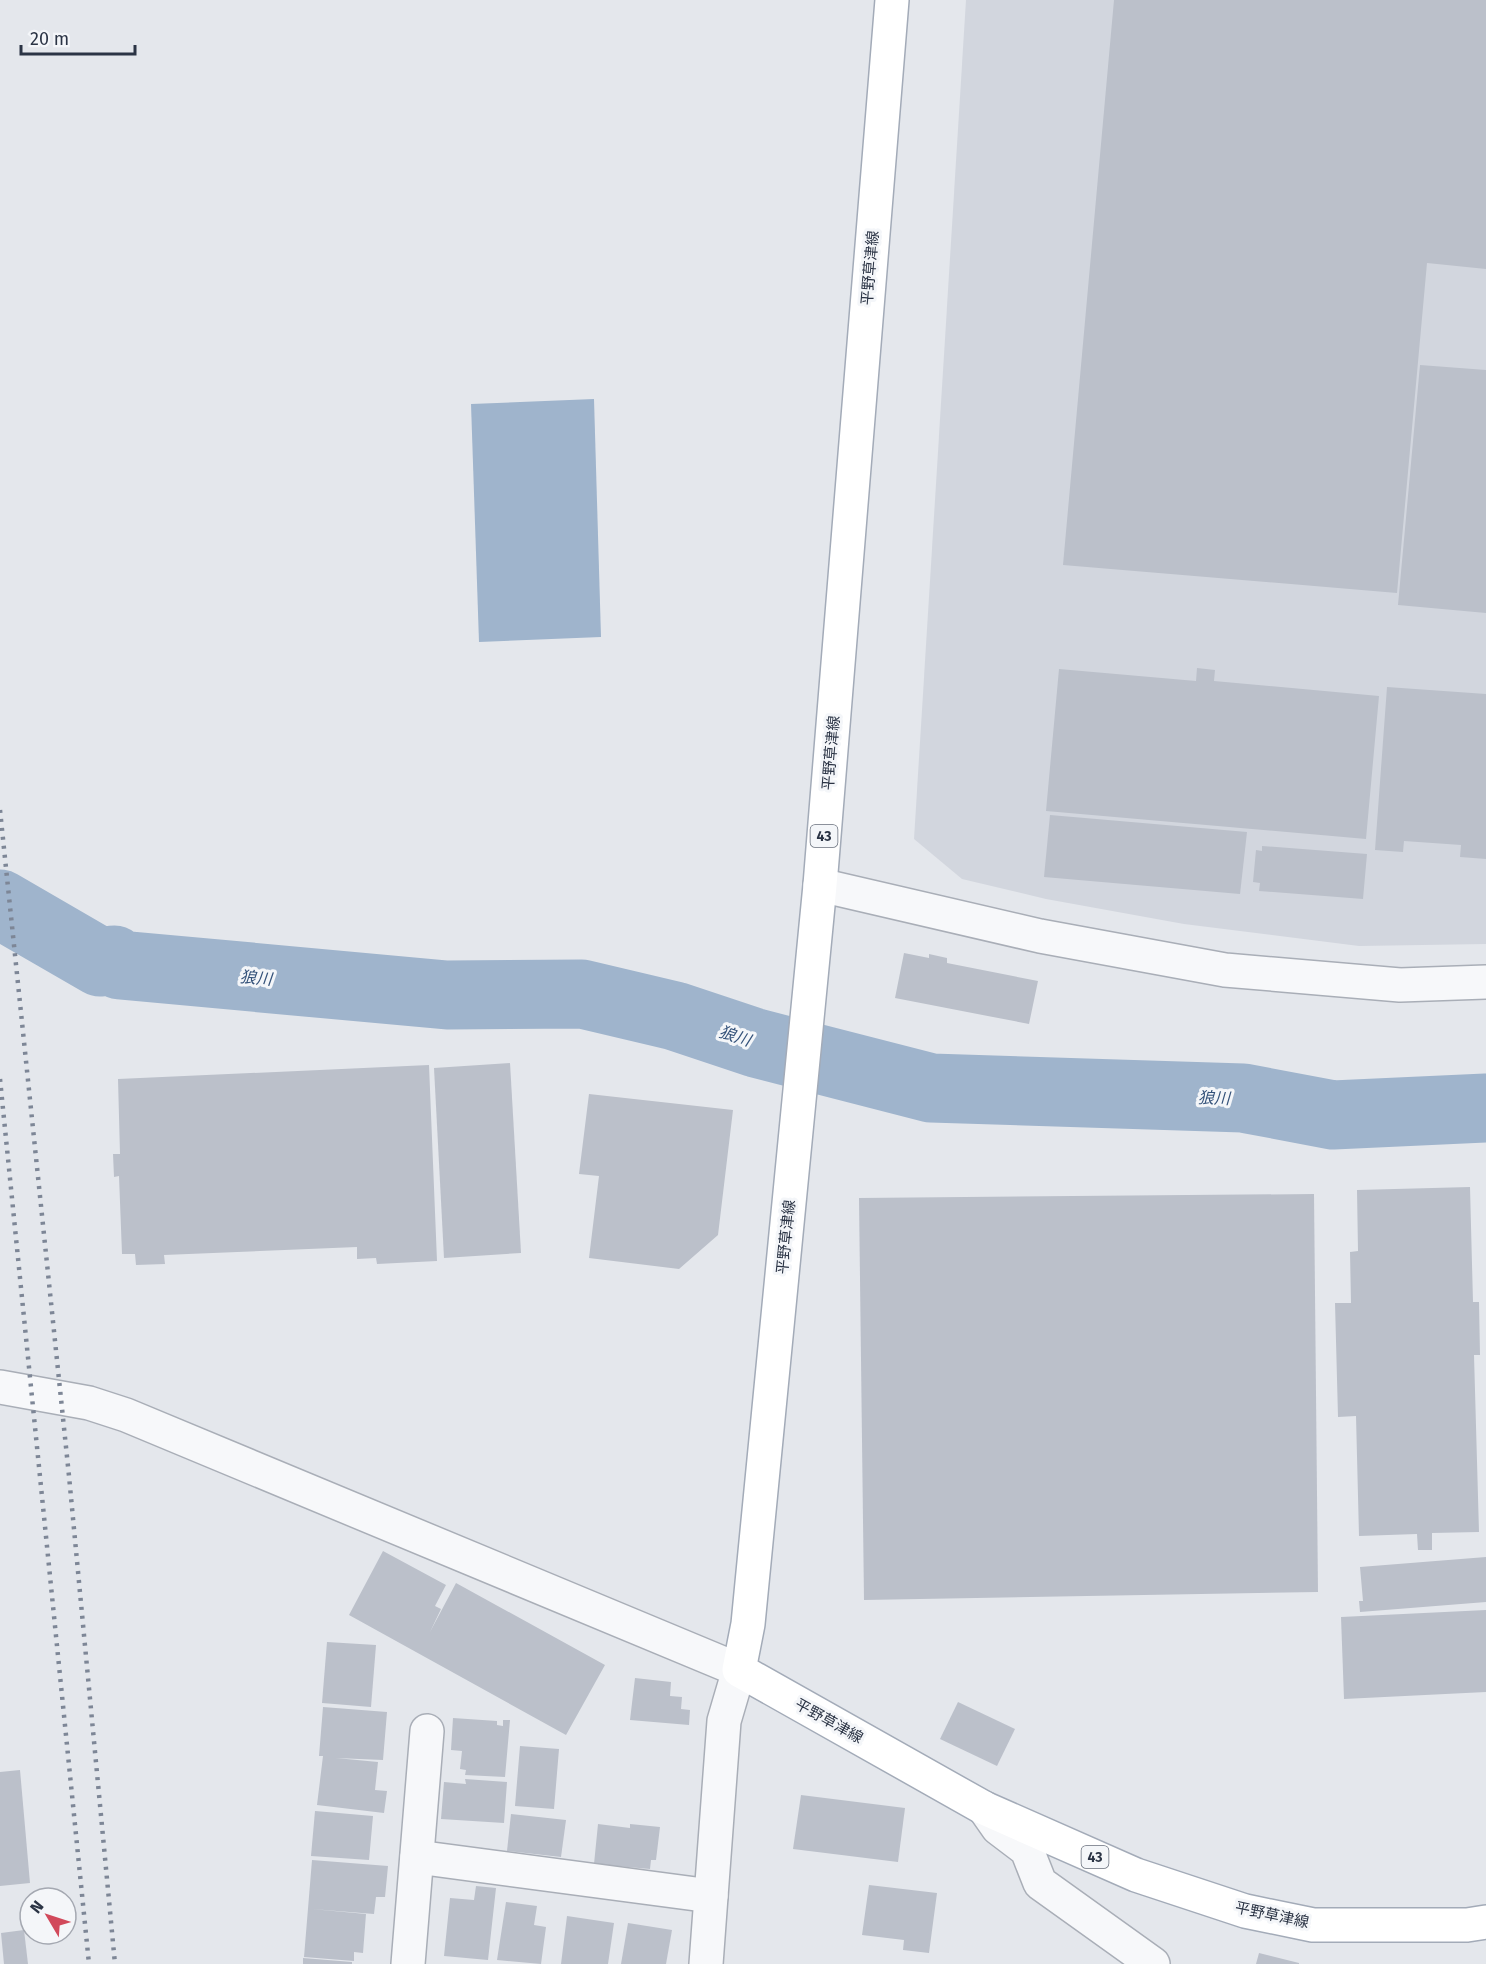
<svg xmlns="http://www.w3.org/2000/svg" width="1486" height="1964" font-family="'Fira Sans','Noto Sans JP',sans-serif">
<rect width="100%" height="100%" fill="#e4e7ec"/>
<path fill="#d2d6de" d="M 966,0 L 1486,0 L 1486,944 L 1359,946 L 1184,924 L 1046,899 L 962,879 L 914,839 Z"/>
<path fill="#9fb4cc" d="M 594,399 L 601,637 L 479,642 L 471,404 Z"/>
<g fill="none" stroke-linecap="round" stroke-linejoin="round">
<path stroke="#9fb4cc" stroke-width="69" d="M 0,904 L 100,962 L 114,960 L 120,965 L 447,995 L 582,994 L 675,1016 L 756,1043 L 931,1088 L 1243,1098 L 1333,1115 L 1486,1108"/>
</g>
<g fill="#bbc0ca">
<path d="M 1114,0 L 1486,0 L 1486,269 L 1427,263 L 1397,593 L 1063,565 Z"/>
<path d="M 1420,365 L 1486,370 L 1486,613 L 1398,605 Z"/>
<path d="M 1197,668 L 1215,670 L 1214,681 L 1379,696 L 1366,839 L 1046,811 L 1059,669 L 1196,681 Z"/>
<path d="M 1387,687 L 1486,694 L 1486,859 L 1460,857 L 1461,845 L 1404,841 L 1403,852 L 1375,850 Z"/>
<path d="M 1050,815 L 1247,832 L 1240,894 L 1044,877 Z"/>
<path d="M 1262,846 L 1367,854 L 1363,899 L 1259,891 L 1260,883 L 1253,882 L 1256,850 L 1262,851 Z"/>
<path d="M 904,953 L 929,958 L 929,954 L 947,958 L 947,963 L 1038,981 L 1029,1024 L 895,998 Z"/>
<path d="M 510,1063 L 521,1253 L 444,1258 L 434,1068 Z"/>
<path d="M 429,1065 L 437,1261 L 377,1264 L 376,1258 L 357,1259 L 357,1247 L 164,1255 L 165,1264 L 136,1265 L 135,1254 L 122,1254 L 119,1176 L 114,1177 L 113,1154 L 120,1154 L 118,1079 Z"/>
<path d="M 589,1094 L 733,1110 L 718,1235 L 679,1269 L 589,1258 L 599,1176 L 579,1174 Z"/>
<path d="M 1470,1187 L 1473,1302 L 1479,1302 L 1480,1355 L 1474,1355 L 1479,1532 L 1432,1533 L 1432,1550 L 1418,1550 L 1417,1534 L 1359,1536 L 1356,1416 L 1338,1417 L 1335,1303 L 1351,1303 L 1350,1252 L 1358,1251 L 1357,1190 Z"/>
<path d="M 1314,1194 L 1318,1592 L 864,1600 L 859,1198 Z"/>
<path d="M 383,1551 L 446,1585 L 435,1606 L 441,1609 L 430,1632 L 456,1583 L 605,1665 L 566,1735 L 349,1615 Z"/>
<path d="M 1486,1557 L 1486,1602 L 1360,1612 L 1359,1601 L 1363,1601 L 1360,1567 Z"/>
<path d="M 1486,1610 L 1486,1692 L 1344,1699 L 1341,1617 Z"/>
<path d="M 327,1642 L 376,1645 L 371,1707 L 322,1703 Z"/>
<path d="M 635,1678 L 671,1682 L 670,1696 L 682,1697 L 681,1709 L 690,1710 L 689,1725 L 630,1720 Z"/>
<path d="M 958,1702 L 1015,1729 L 997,1766 L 940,1739 Z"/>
<path d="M 323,1707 L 387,1712 L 383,1760 L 336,1758 L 378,1762 L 375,1790 L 387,1791 L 384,1813 L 317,1805 L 323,1756 L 319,1756 Z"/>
<path d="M 453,1718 L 497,1721 L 497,1725 L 503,1726 L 503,1720 L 510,1720 L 505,1777 L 465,1775 L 466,1770 L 460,1769 L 462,1751 L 451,1750 Z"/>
<path d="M 520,1746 L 559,1749 L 554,1809 L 515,1806 Z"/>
<path d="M 20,1770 L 30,1883 L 0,1886 L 0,1772 Z"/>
<path d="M 465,1779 L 507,1782 L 504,1823 L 441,1819 L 444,1782 L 466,1784 Z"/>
<path d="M 801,1795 L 905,1808 L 898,1862 L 793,1849 Z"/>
<path d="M 315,1811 L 373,1816 L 369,1860 L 311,1856 Z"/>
<path d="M 511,1814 L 566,1820 L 561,1857 L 507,1851 Z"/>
<path d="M 598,1824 L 630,1828 L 630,1824 L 660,1827 L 656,1860 L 651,1860 L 650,1869 L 594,1864 Z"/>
<path d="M 312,1860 L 388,1866 L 385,1897 L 376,1897 L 374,1914 L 312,1909 L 366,1914 L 363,1953 L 354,1952 L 354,1961 L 304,1957 Z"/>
<path d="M 869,1885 L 937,1893 L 929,1953 L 903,1950 L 904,1940 L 862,1935 Z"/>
<path d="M 476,1886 L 496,1888 L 488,1960 L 444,1956 L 450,1898 L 474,1900 Z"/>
<path d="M 506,1902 L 537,1906 L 534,1925 L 546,1927 L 541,1964 L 497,1960 Z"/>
<path d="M 567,1916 L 614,1923 L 608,1964 L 561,1964 Z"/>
<path d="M 628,1923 L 672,1930 L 666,1964 L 621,1964 Z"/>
<path d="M 24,1930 L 28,1964 L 4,1964 L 1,1933 Z"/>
<path d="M 1259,1953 L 1299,1963 L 1299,1964 L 1256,1964 Z"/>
<path d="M 303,1958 L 352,1962 L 352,1964 L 303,1964 Z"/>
</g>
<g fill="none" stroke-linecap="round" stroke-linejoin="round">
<g stroke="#a9aeb7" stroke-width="36">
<g id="minor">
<path d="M 0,1387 L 89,1403 L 126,1415 L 739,1670 L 724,1721 L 706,1964"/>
<path d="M 984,1808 L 998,1828 L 1027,1850 L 1040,1883 L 1153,1964"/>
<path d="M 417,1857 L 711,1896"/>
<path d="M 408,1964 L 427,1731"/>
</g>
</g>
<g stroke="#a9aeb7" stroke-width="36">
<path id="tertiary" d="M 820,885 L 1040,936 L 1225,970 L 1400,985 L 1486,982"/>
</g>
<g stroke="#a3abb8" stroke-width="36">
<path id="primary" d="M 892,0 L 820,885 L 748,1624 L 739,1670 L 984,1808 L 1136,1875 L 1245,1911 L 1313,1925 L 1467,1925 L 1486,1922"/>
</g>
<use href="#minor" stroke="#f7f8fa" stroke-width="33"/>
<use href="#tertiary" stroke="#f7f8fa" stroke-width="33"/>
<use href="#primary" stroke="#fff" stroke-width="33"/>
<g stroke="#7d8696" stroke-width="4.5" stroke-dasharray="3 6" stroke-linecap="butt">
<path d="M 0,810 L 69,1476 L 115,1964"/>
<path d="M 0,1079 L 89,1964"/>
</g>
</g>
<g text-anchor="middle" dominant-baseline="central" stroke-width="6" stroke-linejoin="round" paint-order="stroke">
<g fill="#f4f6f9" stroke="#676e7b" stroke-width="1.5">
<rect x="810.5" y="825" width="27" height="22" rx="4.5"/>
<rect x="1081.5" y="1846" width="27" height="22" rx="4.5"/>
</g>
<g font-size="14" font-weight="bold" fill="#2b3445">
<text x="824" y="836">43</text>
<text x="1095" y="1857">43</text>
</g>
<g font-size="15" fill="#2b3445" stroke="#f4f6f9">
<text transform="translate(870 268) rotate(-85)">平野草津線</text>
<text transform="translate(831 753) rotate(-85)">平野草津線</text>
<text transform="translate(786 1237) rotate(-84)">平野草津線</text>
<text transform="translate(829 1721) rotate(29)">平野草津線</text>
<text transform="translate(1272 1915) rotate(12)">平野草津線</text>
</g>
<g font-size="16" font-style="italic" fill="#34527a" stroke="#f4f6f9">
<text transform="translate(256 978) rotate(5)">狼川</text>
<text transform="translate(735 1036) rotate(18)">狼川</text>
<text transform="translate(1214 1098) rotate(2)">狼川</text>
</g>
</g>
<g transform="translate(48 1916) rotate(309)"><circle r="28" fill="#f4f6f9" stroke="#a4a8b1" stroke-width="1.5"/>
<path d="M0-4.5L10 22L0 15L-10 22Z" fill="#d1495b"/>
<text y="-9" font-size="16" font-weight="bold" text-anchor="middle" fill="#2b3445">N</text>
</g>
<path d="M21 45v9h114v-9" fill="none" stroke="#2b3445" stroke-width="3"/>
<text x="30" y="45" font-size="18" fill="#2b3445" stroke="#f4f6f9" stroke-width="4.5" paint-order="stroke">20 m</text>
</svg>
